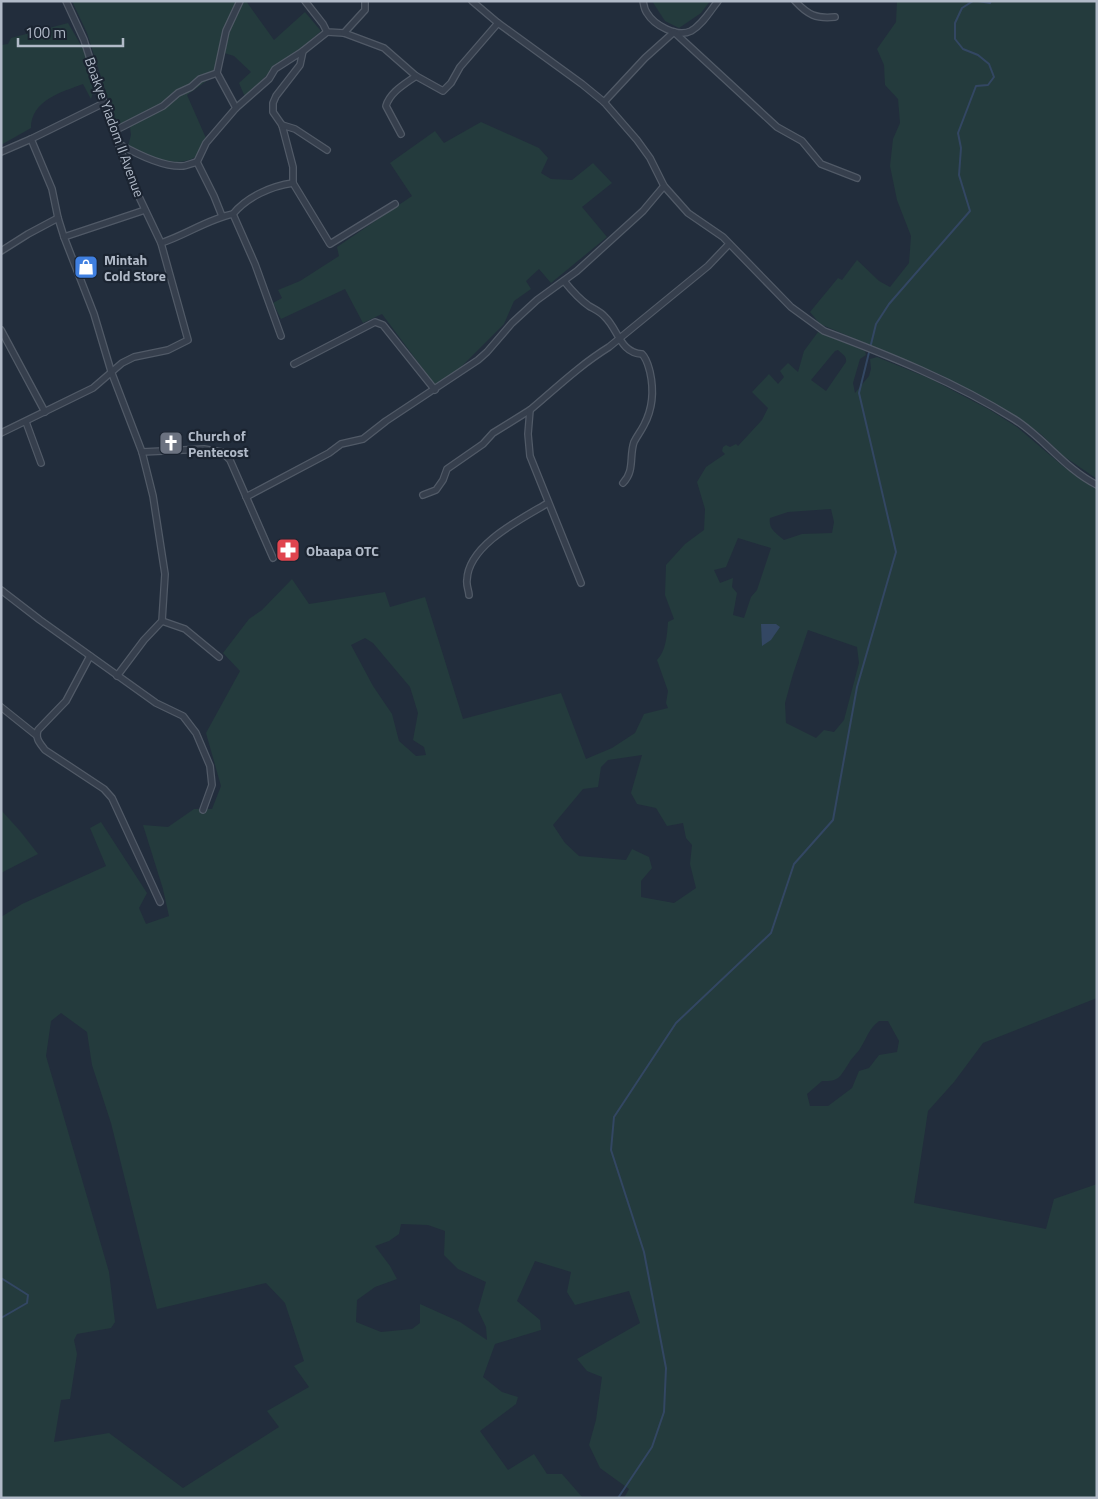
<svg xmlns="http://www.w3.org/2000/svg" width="1098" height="1499" font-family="'Titillium Web',sans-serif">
<rect width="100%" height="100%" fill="#222d3c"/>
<g fill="#243b3d" fill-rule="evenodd">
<path d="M 72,1 L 246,1 L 274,40 L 305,12 L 321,31 L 297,52 L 273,67 L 267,75 L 245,97 L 239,83 L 251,72 L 234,56 L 221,52 L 215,75 L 187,95 L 209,145 C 205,148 201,153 197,156 C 176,170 147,156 128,146 L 131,135 L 130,127 L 122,130 L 117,127 L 87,33 Z"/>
<path d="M 652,1 L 710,1 L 701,13 L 679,28 L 665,21 Z"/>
<path d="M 897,1 L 1097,1 L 1097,479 L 1062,455 L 1042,435 L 1017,417 L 943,376 L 820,324 L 810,312 L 838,278 L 842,280 L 857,260 L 879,281 L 890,287 L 909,263 L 911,236 L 897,200 L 890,166 L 893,139 L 900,123 L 898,99 L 885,85 L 884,65 L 877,49 L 896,22 Z"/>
<path d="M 68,23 L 85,52 L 95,87 L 91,99 L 83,84 C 62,92 31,100 31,128 L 1,145 L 1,45 L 8,44 L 11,38 Z"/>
<path d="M 481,122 L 539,148 L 548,158 L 541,173 L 551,179 L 572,180 L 593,163 L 612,183 L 582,207 L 607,237 L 551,283 L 539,269 L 526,281 L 531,289 L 514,301 L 504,324 L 460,368 L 435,385 L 382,314 L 363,323 L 345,289 L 281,319 L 273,303 L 282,298 L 278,290 L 300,281 L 339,256 L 337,247 L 412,196 L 390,163 L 435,131 L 444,143 Z"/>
<path d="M 818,332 L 865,351 L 866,355 L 860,359 L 853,383 L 855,393 L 869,376 L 871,369 L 870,359 L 877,357 L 931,379 L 990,410 L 1017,427 L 1064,467 L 1097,488 L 1097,998 L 983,1043 L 954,1082 L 928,1111 L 914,1203 L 1046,1229 L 1054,1199 L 1097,1184 L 1097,1498 L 624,1498 L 629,1489 L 600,1468 L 589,1445 L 596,1420 L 602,1377 L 587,1371 L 577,1359 L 640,1323 L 629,1291 L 575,1305 L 567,1292 L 571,1272 L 535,1261 L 517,1301 L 540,1320 L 541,1330 L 495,1344 L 483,1377 L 502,1392 L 518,1397 L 516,1404 L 480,1431 L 508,1470 L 534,1454 L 547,1474 L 562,1474 L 583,1498 L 1,1498 L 1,917 L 22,904 L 106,866 L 90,828 L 101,822 L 147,893 L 139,908 L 146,924 L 169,916 L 163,889 L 143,825 L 168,827 L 194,809 L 212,809 L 221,786 L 206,733 L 240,671 L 223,653 L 249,619 L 262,610 L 292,579 L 309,604 L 385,592 L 390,607 L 425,597 L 463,719 L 561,693 L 586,759 L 612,748 L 635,733 L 644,714 L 668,708 L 666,703 L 668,691 L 657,660 C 666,651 667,635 668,622 L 674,619 L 665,595 L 666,565 L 685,544 L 704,530 L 705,509 L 697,482 L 706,467 L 725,454 L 722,451 L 723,447 L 726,445 L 730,447 L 736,444 L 738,446 L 762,420 L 768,408 L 752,392 L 769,374 L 778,384 L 784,377 L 780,371 L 788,363 L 798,372 L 804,351 ZM 838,350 C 842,354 847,356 846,362 L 826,391 L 811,380 L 835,351 ZM 831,509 L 834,522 L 832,533 L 802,534 L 784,540 C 776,533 768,529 770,518 L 788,512 ZM 738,538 L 771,548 L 757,590 L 751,597 L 744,618 L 733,615 L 737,593 L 732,587 L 733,578 L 720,583 L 714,570 L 726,567 ZM 808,630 L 857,647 L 859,663 L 844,720 L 834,732 L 824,730 L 816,738 L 786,723 L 785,703 L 793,674 ZM 365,638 L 373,643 L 410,687 L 418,713 L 413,740 L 424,747 L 426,755 L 416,756 L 399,741 L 392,714 L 373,686 L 351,645 ZM 642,755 L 631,793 L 637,804 L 656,808 L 667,826 L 683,823 L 686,838 L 692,845 L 690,864 L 696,888 L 674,903 L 641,897 L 641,881 L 652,868 L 649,857 L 632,849 L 626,860 L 579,856 L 565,843 L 553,825 L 583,789 L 598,787 L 601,767 L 608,760 ZM 61,1013 L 87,1032 L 92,1065 L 111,1123 L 157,1309 L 266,1283 L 285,1303 L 304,1361 L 294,1366 L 309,1387 L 267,1411 L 279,1427 L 183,1488 L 109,1433 L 54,1442 L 61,1400 L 70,1399 L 77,1354 L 74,1340 L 77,1334 L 111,1328 L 115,1322 L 109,1272 L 46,1056 L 51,1021 ZM 879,1021 L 888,1021 L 899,1041 L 897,1052 L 879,1055 L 869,1068 L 859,1071 L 852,1088 L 828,1106 L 810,1106 L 807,1094 L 822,1081 C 840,1082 840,1076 849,1063 C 852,1057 858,1053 861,1047 C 868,1036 868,1030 879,1021 ZM 401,1224 L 428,1225 L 445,1231 L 444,1255 L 458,1269 L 486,1282 L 478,1310 L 486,1327 L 487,1340 L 460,1322 L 420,1304 L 420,1323 L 412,1329 L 381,1332 L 356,1322 L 357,1300 L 375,1287 L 397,1279 L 390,1266 L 375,1246 L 389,1241 L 399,1234 Z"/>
<path d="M 1,810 L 20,831 L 38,854 L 1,873 Z"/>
</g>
<path fill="#334763" d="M 761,624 L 776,624 L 780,627 L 771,640 L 762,646 Z"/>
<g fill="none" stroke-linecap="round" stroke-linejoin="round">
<g stroke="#334763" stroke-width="2">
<path d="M 978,1 L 990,3 L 991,1"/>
<path d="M 1,1278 L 28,1295 L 27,1303 L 1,1318"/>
<path d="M 618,1498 L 652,1447 L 664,1412 L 666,1368 L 644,1252 L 611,1150 L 614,1117 L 676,1023 L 771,933 L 794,864 L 833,820 L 857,687 L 896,552 L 859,393 L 876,324 L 889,304 L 970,211 L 959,175 L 961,148 L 958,133 L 976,86 L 988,85 L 994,77 L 989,64 L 978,55 L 963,49 L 955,39 L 955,23 L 962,8 L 973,1"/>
</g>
<g stroke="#515a67" stroke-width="8">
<g id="street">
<path d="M 240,1 L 226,31 L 217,73 L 236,108 L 269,79 L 275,69 L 303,51"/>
<path d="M 305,1 L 323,24 L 327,32 L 344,33 L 384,48 L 416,76 L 443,91 L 451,83 L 460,67 L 498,23"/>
<path d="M 472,1 L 498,23 L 582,84 L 604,102 L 637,140 L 650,158 L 664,186 L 688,213 L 723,237 L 791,307 L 824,331 C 888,355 955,382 1014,419 C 1043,437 1065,469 1097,485"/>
<path d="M 643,1 C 644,5 644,9 647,13 C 654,25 677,38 691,31 C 703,24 710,11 718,1"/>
<path d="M 795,1 C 808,15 816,19 835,17"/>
<path d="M 327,32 L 303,51 L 300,65 L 276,96 L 273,103 L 273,112 L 282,125 L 293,167 L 293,183 L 330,244 L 395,204"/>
<path d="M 674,32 L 777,127 L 802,141 L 821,164 L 857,178"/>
<path d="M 344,33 L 365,10 L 365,1"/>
<path d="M 604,102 L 645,58 L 674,32"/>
<path d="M 282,125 L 295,129 L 327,150"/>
<path d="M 114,131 L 163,106 L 178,93 L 191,87 L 200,79 L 217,73"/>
<path d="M 401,134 L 386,106 C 390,92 405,84 416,76"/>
<path d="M 31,139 L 52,189 L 58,218 L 64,237 L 94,314 L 111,371 L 142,452 L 153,496 L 165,574 L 162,621 L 144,640 L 117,676"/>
<path d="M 119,144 C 135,153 163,167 182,166 C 186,166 192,163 197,162"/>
<path d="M 1,152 L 31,139 L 104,103"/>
<path d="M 233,214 L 255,264 L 281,336"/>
<path d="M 222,216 L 214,196 L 197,162 L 206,143 L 236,108"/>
<path d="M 64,237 L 145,210"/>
<path d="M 161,243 C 186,235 208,219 233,214 C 247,197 271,186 293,183"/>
<path d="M 1,251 L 28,234 L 58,218"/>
<path d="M 564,281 C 572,291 579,299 589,306 C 594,309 601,312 605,317 C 618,329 620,353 642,354 C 647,359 648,365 650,372 C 654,390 653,408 644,425 C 641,431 637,436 634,442 C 629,456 635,471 623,483"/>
<path d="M 1,330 L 45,412"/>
<path d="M 294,364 L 375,322 L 383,325 L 435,390"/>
<path d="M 26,422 L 41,463"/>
<path d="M 1,433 L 93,388 L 122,363 L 134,357 L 168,350 L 188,340 L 161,243 L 132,182 L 104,103 L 84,40 L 66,1"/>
<path d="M 142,452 L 204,449 L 222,452 L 230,460 L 273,558"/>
<path d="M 423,495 L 436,490 L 443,480 L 447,469 L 483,444 L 493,433 L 530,410"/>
<path d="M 246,497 L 329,453 L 341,444 L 363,439 L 386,421 L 478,360 L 487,352 L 512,323 L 537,300 L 577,271 L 643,211 L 664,186"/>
<path d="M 581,583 L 530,456 L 528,434 L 530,410 C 556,388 580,365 609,347 L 708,266 L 729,244"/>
<path d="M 1,590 L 40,620 L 156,703 L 183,716 L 196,733 L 210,766 L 212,785 L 203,810"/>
<path d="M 469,595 C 469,591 466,585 467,580 C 468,545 521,519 548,503"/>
<path d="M 162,621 L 185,629 L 219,657"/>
<path d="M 90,656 L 66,701 L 38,730 C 35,739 40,743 45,750 L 104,789 L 112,798 L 160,902"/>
<path d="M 1,707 L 36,735"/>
</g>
</g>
<use href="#street" stroke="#363f4d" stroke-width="5.5"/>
</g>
<defs>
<g id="shop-square" transform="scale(1.25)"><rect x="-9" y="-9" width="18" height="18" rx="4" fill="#3f7fe0" stroke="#1b2431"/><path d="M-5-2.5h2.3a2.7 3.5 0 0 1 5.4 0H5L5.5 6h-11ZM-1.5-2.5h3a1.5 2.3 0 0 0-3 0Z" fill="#fff"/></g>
<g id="church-square" transform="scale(1.25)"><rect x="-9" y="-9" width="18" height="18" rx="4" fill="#6b7280" stroke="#1b2431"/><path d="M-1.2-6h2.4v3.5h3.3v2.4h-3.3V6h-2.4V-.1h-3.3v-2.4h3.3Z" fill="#fff"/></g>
<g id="pharmacy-square" transform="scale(1.25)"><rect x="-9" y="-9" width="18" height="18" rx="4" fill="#e0444e" stroke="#1b2431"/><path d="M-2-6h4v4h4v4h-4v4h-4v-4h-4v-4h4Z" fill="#fff"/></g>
</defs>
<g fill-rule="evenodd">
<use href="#shop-square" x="86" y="267"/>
<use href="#church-square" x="171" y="443"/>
<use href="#pharmacy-square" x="288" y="550"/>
</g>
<g text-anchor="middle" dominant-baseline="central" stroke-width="4.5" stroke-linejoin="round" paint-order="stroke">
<g font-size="14" fill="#b1bac8" stroke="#1b2431">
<text transform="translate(115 127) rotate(70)">Boakye Yiadom II Avenue</text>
</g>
<g font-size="14" font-weight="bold" fill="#b1bac8" stroke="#1b2431" text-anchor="start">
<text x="104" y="259">Mintah<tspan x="104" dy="16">Cold Store</tspan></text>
<text x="188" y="435">Church of<tspan x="188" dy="16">Pentecost</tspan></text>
<text x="306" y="550">Obaapa OTC</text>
</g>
</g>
<rect width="1098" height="1499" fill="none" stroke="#b1bac8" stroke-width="5"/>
<path d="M18 38v8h105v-8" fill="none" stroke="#b1bac8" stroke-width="2.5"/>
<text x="25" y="38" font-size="15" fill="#b1bac8" stroke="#1b2431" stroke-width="4" paint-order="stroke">100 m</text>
</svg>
